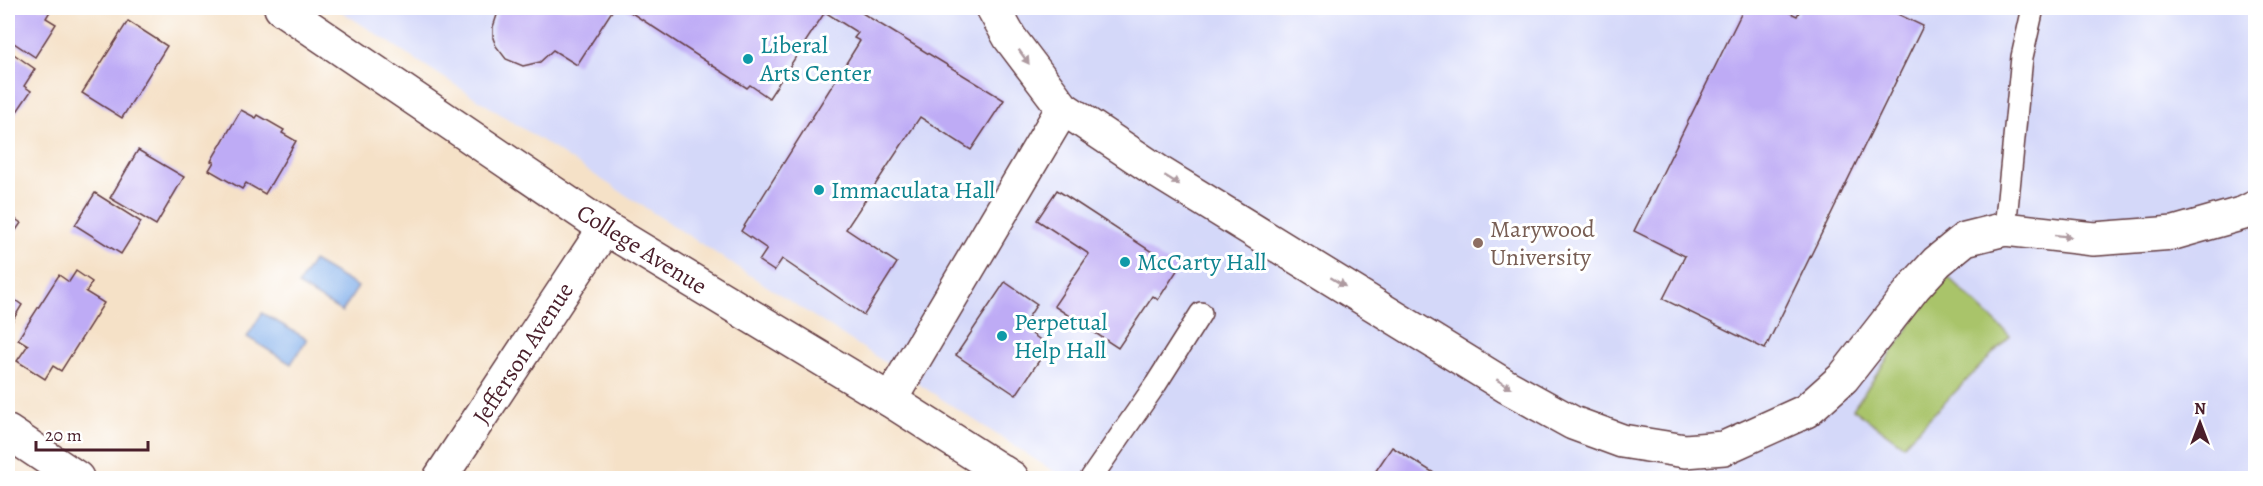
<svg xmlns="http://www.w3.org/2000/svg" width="2263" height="486" font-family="Alegreya,serif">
<rect width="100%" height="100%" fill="#fff"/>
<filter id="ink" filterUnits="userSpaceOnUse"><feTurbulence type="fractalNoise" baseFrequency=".0167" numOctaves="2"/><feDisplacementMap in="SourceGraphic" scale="12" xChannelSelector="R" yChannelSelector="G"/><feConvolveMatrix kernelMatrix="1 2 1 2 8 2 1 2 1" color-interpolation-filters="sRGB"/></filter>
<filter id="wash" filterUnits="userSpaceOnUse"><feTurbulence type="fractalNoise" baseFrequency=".008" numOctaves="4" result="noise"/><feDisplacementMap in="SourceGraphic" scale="24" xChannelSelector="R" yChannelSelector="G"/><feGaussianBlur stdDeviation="1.35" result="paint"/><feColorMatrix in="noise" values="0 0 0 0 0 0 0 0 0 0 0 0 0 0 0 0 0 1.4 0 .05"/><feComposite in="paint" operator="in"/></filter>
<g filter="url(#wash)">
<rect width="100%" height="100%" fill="#f5e1c7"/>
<path fill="#d4d8f9" d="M 336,8 L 2255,8 L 2255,478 L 1064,478 Z"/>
<path fill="#a9c46a" stroke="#7a724a" stroke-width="1.5" d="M 1945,274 L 2010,336 L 1903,445 L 1853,409 Z"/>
<g fill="#80aeea" stroke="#65668a" stroke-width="1.5">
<path d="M 313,261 L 358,287 L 342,312 L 298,285 Z"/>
<path d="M 262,313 L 307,339 L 291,364 L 247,337 Z"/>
</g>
<g id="blocks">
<g fill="#beabf5">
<path d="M 8,8 L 52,8 L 46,18 L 56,24 L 35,57 L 8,39 Z"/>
<path d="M 491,8 L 614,8 L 577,65 L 553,50 L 540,62 L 523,66 L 506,59 L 496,46 L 493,38 L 493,27 L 498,12 Z"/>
<path d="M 624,8 L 854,8 L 1004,100 L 971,150 L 920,117 L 846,229 L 897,263 L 864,315 L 782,259 L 774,271 L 759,261 L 767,249 L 741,231 L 860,41 L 854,38 L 858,33 L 825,12 L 769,98 L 750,85 L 747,88 Z"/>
<path d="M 1744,8 L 1780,8 L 1797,16 L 1801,8 L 1885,8 L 1923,26 L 1765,349 L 1663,299 L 1685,256 L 1634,231 Z"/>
<path d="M 128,21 L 167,46 L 122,118 L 82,93 Z"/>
<path d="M 8,50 L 35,69 L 24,86 L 31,91 L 14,116 L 8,112 Z"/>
<path d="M 241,110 L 256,118 L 258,115 L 284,130 L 282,133 L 296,141 L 265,194 L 246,183 L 242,189 L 209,170 L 214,162 L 211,161 Z"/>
<path d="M 138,150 L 184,177 L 156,225 L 110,198 Z"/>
<path d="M 1057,190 L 1178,269 L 1158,300 L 1153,296 L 1118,348 L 1054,306 L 1089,254 L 1037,220 Z"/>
<path d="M 95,193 L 141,222 L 121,254 L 75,225 Z"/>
<path d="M 8,214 L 21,223 L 8,242 Z"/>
<path d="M 76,271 L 92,282 L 86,292 L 104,303 L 61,371 L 53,366 L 45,379 L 17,361 L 28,345 L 18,339 L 59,275 L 69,282 Z"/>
<path d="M 1005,282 L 1037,304 L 1022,327 L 1049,346 L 1016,395 L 956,355 Z"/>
<path d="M 8,295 L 22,305 L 8,328 Z"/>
<path d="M 1392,447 L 1442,478 L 1371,478 Z"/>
</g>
</g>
</g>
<g filter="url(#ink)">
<use href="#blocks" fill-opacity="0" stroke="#643c42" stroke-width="1.5"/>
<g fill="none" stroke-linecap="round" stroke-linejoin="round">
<g stroke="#643c42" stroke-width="24">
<g id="service">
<path d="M 2005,229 L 2022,57 L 2033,8"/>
<path d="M 1091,478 L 1156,384 L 1201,313"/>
</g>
</g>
<g stroke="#643c42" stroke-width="36">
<g id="minor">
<path d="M 281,8 L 605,228 L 890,400 L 1012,478"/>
<path d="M 993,8 L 1010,38 L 1063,108 L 1160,173 L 1506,386 L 1573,423 L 1622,441 L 1685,451 L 1724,448 L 1806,411 L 1843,378 L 1915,286 L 1937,262 L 1965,239 L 2005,229 L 2094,239 L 2174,233 L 2244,213 L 2256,207"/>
<path d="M 890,400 L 1063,108"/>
<path d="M 8,432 L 77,478"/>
<path d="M 440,478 L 605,228"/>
</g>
</g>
<use href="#service" stroke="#fff" stroke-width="21"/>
<use href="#minor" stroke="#fff" stroke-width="33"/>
</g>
<defs><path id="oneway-solid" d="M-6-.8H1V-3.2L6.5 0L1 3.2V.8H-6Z" transform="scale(1.5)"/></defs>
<g fill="#ae9aa0">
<use href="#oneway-solid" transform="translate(1024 57) rotate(54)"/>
<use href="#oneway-solid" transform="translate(1172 180) rotate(32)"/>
<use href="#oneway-solid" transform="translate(2063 236) rotate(6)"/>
<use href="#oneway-solid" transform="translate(1338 282) rotate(32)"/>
<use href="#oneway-solid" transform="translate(1504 384) rotate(31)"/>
</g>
</g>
<g fill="#0f9aa8" stroke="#fff" stroke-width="2">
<circle cx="748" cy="59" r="6"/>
<circle cx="819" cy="190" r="6"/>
<circle cx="1125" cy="262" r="6"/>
<circle cx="1002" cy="336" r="6"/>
</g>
<circle fill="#8d6e63" stroke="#fff" stroke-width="2" cx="1478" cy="243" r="6"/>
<g text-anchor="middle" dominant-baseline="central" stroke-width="6" stroke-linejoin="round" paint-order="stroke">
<g font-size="24" fill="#0d838f" stroke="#fff" text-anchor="start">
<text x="760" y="45">Liberal<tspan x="760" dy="28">Arts Center</tspan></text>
<text x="831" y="190">Immaculata Hall</text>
<text x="1137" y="262">McCarty Hall</text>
<text x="1014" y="322">Perpetual<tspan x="1014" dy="28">Help Hall</tspan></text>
</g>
<g font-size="24" fill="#785e54" stroke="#fff" text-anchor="start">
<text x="1490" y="229">Marywood<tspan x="1490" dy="28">University</tspan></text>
</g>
<g font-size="24" fill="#4a1f2b" stroke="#fff">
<text transform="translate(642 249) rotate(32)">College Avenue</text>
<text transform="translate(523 353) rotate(-57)">Jefferson Avenue</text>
</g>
</g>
<rect width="2263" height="486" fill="none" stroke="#fff" stroke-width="30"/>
<g transform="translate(2200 423)" stroke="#ffffff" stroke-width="4.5" paint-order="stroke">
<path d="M0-4.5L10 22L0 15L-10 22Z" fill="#4a1f2b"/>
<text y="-9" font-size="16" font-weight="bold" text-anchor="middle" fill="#4a1f2b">N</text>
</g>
<path d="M36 441v9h112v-9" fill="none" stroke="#4a1f2b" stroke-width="3"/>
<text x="45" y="441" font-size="18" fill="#4a1f2b" stroke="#ffffff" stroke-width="4.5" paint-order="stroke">20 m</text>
</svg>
